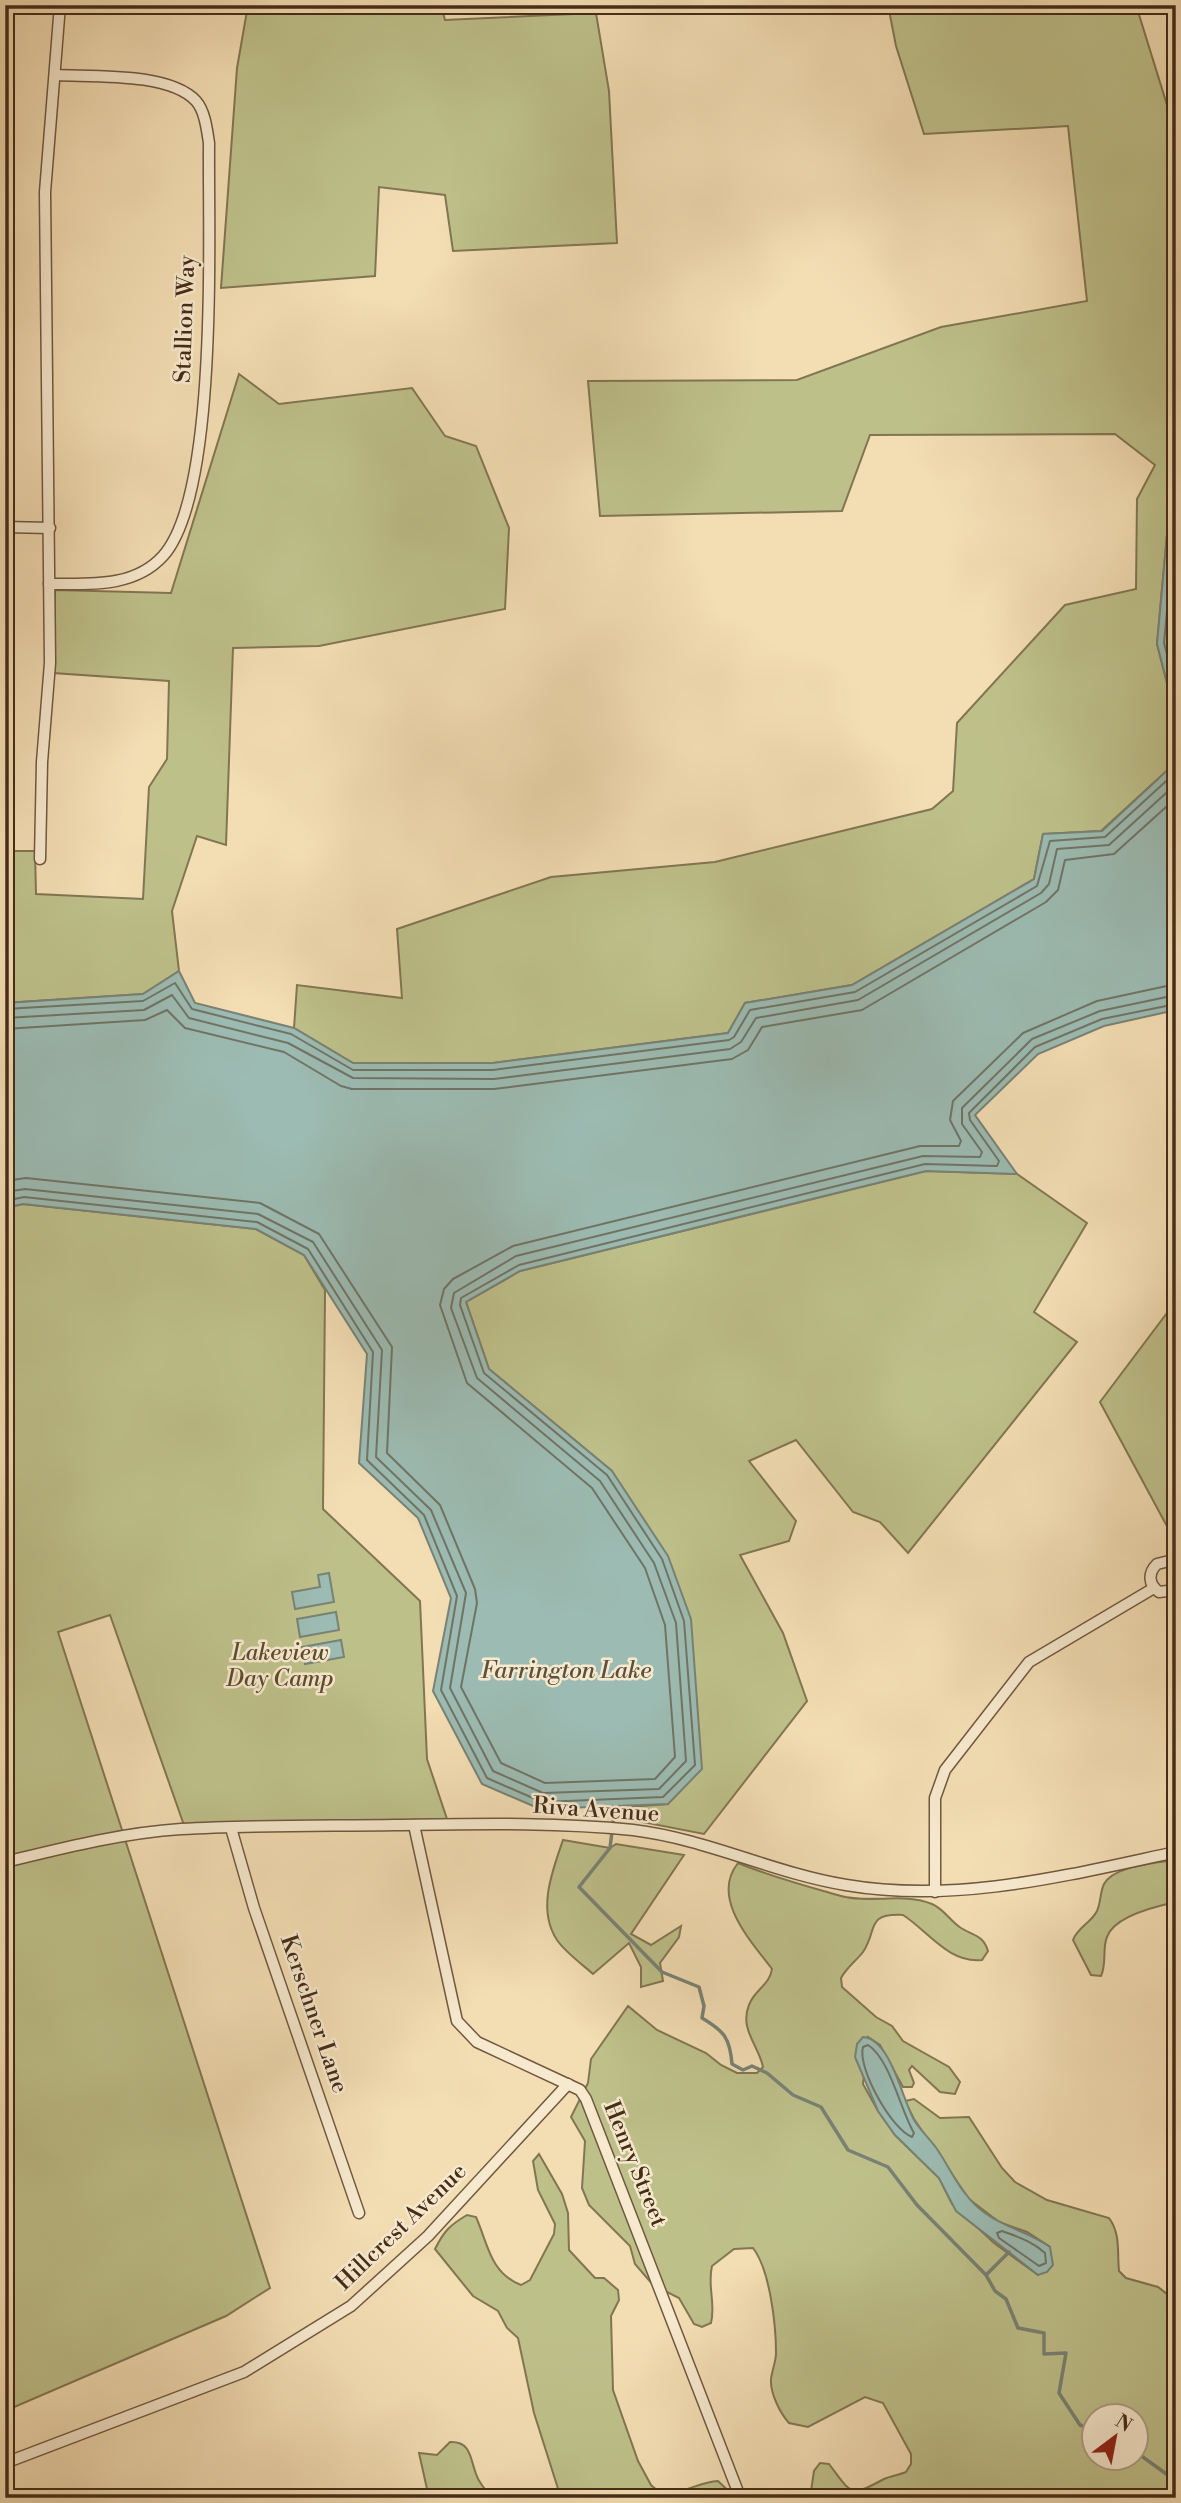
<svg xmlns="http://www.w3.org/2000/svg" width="1181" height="2503" font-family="'Libre Bodoni',serif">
<rect width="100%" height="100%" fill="#f3ddb3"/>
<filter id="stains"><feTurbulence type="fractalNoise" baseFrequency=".00286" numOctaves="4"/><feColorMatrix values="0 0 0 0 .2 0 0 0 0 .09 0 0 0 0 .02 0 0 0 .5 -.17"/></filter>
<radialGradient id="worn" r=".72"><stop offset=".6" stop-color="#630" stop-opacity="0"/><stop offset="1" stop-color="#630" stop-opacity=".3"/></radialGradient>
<g fill="#bec08a" stroke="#827652" stroke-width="2" fill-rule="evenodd">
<path d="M 248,5 L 441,5 L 445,20 L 596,13 L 609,91 L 617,243 L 453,251 L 445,195 L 379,187 L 375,276 L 221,288 L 237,68 Z"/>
<path d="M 888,5 L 1136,5 L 1176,134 L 1176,495 L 1171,491 L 1157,644 L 1176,718 L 1176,753 L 1172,766 L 1101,831 L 1043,834 L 1034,879 L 852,985 L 745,1003 L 728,1033 L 493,1063 L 353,1063 L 294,1028 L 297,985 L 402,998 L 397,929 L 551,877 L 715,862 L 932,809 L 953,791 L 957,723 L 1065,605 L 1136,589 L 1137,499 L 1155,465 L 1115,434 L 870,435 L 842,511 L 600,516 L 588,381 L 797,380 L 941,327 L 1087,301 L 1068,126 L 924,134 L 896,46 Z"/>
<path d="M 239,374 L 279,404 L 412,388 L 445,436 L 476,446 L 509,528 L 505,609 L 319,646 L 233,648 L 226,845 L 197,836 L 172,911 L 179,971 L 143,994 L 5,1003 L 5,851 L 35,851 L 36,894 L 143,899 L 149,787 L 167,759 L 169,681 L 53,673 L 55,590 L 171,593 Z"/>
<path d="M 926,1171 L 1017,1174 L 1087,1223 L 1034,1312 L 1077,1342 L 908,1553 L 880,1522 L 853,1512 L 796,1440 L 749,1461 L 796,1521 L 789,1541 L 740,1555 L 783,1633 L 807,1701 L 704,1834 L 627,1819 L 628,1807 L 668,1804 L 612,1471 L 489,1369 L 466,1302 L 520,1271 Z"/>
<path d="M 23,1204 L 256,1229 L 304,1255 L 325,1290 L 323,1509 L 420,1601 L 427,1759 L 447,1819 L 185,1828 L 110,1615 L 58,1632 L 270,2288 L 226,2316 L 5,2411 L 5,1514 L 14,1511 L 5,1486 L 5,1208 Z"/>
<path d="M 1176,1301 L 1176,1543 L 1100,1402 Z"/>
<path d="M 563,1840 L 610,1848 L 616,1844 L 684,1855 L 631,1934 L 651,1945 L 681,1926 L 679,1937 L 660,1963 L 663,1981 L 641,1987 L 641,1967 L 629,1943 L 593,1974 C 582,1964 566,1953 557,1940 C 537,1910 552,1872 563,1840 Z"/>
<path d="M 1176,1859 L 1176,1902 C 1157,1906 1114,1916 1107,1937 C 1102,1949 1107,1963 1101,1976 L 1091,1975 L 1073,1940 C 1078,1927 1091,1923 1097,1911 C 1101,1902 1100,1892 1104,1884 C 1114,1865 1157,1864 1176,1859 Z"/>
<path d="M 738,1863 C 772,1877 806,1886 841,1896 C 870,1904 904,1892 932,1904 C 944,1909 950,1921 961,1928 C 974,1936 983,1935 988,1951 L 982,1960 C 949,1964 928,1931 903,1915 C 865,1913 878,1930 863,1952 C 856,1961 847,1967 841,1978 L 842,1987 L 876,2017 L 892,2026 L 903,2041 L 949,2067 L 960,2082 L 955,2094 L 940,2092 L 912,2066 L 909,2070 L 914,2083 L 912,2087 L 903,2087 L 880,2045 L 868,2037 L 863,2084 L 878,2111 L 895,2135 L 939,2178 L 952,2204 L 994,2243 L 1038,2275 L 1050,2247 L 1027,2232 L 999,2222 L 969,2199 L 914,2119 L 905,2101 L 914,2099 L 940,2118 L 969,2117 L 1002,2168 L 1015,2182 L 1047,2200 L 1109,2218 C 1121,2234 1117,2253 1119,2271 L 1126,2278 L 1158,2287 L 1176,2301 L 1176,2498 L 810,2498 L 814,2471 L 820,2463 L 829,2464 C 852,2494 849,2498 884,2479 C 891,2476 899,2475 906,2472 L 911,2464 L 911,2454 L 883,2403 L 865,2397 L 808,2427 L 789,2423 C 780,2413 770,2393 771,2379 C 772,2370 776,2362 776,2353 C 776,2325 770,2270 753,2248 L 734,2249 L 712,2266 C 707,2286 716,2303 711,2323 L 702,2327 L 694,2324 L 679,2298 L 653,2285 L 635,2264 L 630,2246 L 589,2205 L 582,2188 L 585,2141 L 571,2117 L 588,2083 L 591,2059 L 628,2006 L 657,2030 L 706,2053 L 721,2065 L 737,2073 L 757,2073 L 763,2067 C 759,2046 739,2029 749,2005 C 754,1990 770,1985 772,1969 C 751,1941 710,1898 738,1863 ZM 1094,2416 L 1136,2416 L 1136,2458 L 1094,2458 Z"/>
<path d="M 539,2154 L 562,2194 L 568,2213 L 569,2250 L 595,2278 L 604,2278 L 618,2290 L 619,2300 L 611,2316 L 613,2390 L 638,2461 L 651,2485 L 658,2491 C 681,2497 696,2482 718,2481 L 736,2498 L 561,2498 L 534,2413 L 518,2338 L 507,2328 L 498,2311 L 473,2296 L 435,2249 C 444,2231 450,2225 467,2215 L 476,2217 C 488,2244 490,2273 521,2285 L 530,2280 L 554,2234 L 555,2224 L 538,2190 L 533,2161 Z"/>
<path d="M 450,2442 C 471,2441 470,2458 476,2474 C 479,2483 486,2491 493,2498 L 429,2498 L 419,2453 L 437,2455 Z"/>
</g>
<g fill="#9cbbb2" stroke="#798275" stroke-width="2">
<path d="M 1171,490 L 1176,495 L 1176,718 L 1157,644 Z"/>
<path d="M 1176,753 L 1176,1010 L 1104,1026 L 1038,1054 L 975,1115 L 1017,1174 L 926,1171 L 520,1271 L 466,1302 L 489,1369 L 612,1471 L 668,1556 L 691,1619 L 702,1769 L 668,1804 L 540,1809 L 482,1784 L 433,1691 L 451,1598 L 418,1518 L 359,1463 L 367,1354 L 304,1255 L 256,1229 L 23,1204 L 5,1208 L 5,1003 L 143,994 L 179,971 L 195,1003 L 294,1028 L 353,1063 L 493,1063 L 728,1033 L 745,1003 L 852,985 L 1034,879 L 1043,834 L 1102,831 L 1172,766 Z"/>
<path d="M 329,1573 L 334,1602 L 295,1609 L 292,1592 L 320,1587 L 318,1575 Z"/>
<path d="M 336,1612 L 339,1630 L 300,1637 L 297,1619 Z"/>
<path d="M 341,1640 L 344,1657 L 305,1664 L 302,1647 Z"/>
<path d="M 863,2037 C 891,2039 902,2099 914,2120 C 920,2130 930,2139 937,2149 C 952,2171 962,2197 985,2213 C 1005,2228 1030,2232 1050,2247 L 1053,2265 L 1047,2272 L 1038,2275 L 956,2211 L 939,2178 L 895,2135 L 878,2111 L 855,2057 L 857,2044 Z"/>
</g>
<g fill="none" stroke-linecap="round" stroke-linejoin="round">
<g stroke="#707466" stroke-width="2">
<path d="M 1176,513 L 1164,643 L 1176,689"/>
<path d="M 5,1009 L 143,1001 L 175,983 L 192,1009 L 291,1034 L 353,1070 L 493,1070 L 729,1040 L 734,1037 L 750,1010 L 855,992 L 1037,886 L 1050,841 L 1105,837 L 1176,772"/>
<path d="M 5,1018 L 144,1010 L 172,995 L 189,1018 L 288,1043 L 353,1078 L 494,1079 L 730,1049 L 741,1042 L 756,1018 L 858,1000 L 1041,893 L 1049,884 L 1057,849 L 1109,845 L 1176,784"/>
<path d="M 5,1029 L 145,1020 L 167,1010 L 185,1028 L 284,1052 L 341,1086 L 352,1089 L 494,1089 L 732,1059 L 748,1050 L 762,1027 L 862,1010 L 1046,902 L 1058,890 L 1065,860 L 1114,854 L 1176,798"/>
<path d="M 5,1181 L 26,1178 L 260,1203 L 319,1234 L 392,1347 L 387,1453 L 440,1505 L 475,1589 L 477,1603 L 461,1687 L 501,1763 L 545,1783 L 655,1779 L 675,1757 L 665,1625 L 645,1568 L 592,1488 L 467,1383 L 440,1305 L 444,1289 L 453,1279 L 513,1246 L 920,1146 L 959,1146 L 961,1141 L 950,1120 L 953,1101 L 1023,1033 L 1097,1001 L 1176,984"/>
<path d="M 5,1192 L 25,1189 L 258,1214 L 313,1242 L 382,1350 L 376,1457 L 431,1510 L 466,1593 L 450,1688 L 493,1771 L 543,1793 L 659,1789 L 686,1761 L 676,1623 L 654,1563 L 600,1481 L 477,1378 L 451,1308 L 454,1293 L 516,1256 L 923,1156 L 980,1157 L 982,1152 L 962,1124 L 962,1108 L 1032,1039 L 1100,1011 L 1176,995"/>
<path d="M 5,1201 L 24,1197 L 257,1222 L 308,1249 L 373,1352 L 367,1460 L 424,1515 L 457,1596 L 441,1690 L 487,1778 L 542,1802 L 663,1797 L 695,1765 L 684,1621 L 662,1559 L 607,1475 L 484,1373 L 460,1305 L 461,1298 L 519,1265 L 925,1164 L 997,1166 L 999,1161 L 970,1120 L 969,1113 L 1035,1047 L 1102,1019 L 1176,1004"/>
<path d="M 868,2045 C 890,2059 900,2109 914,2133 L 912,2137 C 892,2130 857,2068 863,2047 Z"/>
<path d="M 1002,2231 C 1018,2237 1032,2241 1045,2253 L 1046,2263 L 1039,2266 L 999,2238 L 997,2233 Z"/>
</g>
<g stroke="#798275" stroke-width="3.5">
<path d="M 615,1807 L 610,1848 L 579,1887 L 662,1972 L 699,1987 L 704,2006 L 702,2018 C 724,2031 730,2038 732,2064 L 743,2070 L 752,2066 L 767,2073 L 793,2095 L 821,2107 L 848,2150 L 888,2167 L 917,2205 L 986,2275 L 995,2291 L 1006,2299 L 1018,2328 L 1044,2333 L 1044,2354 L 1066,2353 L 1059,2393 L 1080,2425 L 1094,2430"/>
<path d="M 986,2275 L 1009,2252"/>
<path d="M 1136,2452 L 1176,2481"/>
</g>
<g stroke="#705840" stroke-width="13">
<g id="minor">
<path d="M 5,527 L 50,528"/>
<path d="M 49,584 C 89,584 134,588 163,556 C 219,494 208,231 209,143 C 207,130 205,111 196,101 C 169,72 93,77 56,75"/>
<path d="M 40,859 L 42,762 L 50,663 L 45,192 L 60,5"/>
<path d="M 1176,1564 L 1169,1561 L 1157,1564 C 1148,1573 1148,1584 1159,1592 L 1176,1590"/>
<path d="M 414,1825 L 457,2021 L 477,2042 L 580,2090 L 586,2099 L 740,2497"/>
<path d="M 231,1828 L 254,1908 L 359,2213"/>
<path d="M 5,1862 C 63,1848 121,1833 181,1829 C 252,1825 324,1826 395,1825 C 474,1824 555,1822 633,1830 C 707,1839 773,1873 846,1885 C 957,1904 1068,1875 1176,1852"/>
<path d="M 935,1892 L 935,1798 L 945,1770 L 1029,1662 L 1154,1588"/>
<path d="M 5,2463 L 244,2372 L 351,2306 L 428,2236 L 568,2084"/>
</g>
</g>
<use href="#minor" stroke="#f7e9ce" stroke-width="10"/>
</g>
<g text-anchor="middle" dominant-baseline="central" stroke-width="5" stroke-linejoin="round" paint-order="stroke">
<g font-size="23" fill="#452c19" stroke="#f7e9ce">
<text transform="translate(185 319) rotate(-88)">Stallion Way</text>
<text transform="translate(596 1810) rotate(4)">Riva Avenue</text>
<text transform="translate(314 2014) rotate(71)">Kerschner Lane</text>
<text transform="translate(635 2164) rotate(68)">Henry Street</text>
<text transform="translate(401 2227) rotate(-44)">Hillcrest Avenue</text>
</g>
<g font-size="23" font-style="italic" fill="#5d4a30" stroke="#f7e9ce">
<text x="280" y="1653">Lakeview<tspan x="280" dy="26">Day Camp</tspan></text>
</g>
<g font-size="24" font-style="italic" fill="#5b503f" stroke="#f7e9ce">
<text x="566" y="1671">Farrington Lake</text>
</g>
</g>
<rect width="1181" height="2503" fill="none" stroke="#f3ddb3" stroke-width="28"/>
<rect x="7" y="7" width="1167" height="2489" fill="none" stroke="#452c19" stroke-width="3.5"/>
<rect x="14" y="14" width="1153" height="2475" fill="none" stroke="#452c19" stroke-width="2"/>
<g transform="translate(1115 2437) rotate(32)"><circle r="33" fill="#f7e9ce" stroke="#b09d86" stroke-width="2"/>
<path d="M0-5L12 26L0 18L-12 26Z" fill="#8f2418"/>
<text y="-10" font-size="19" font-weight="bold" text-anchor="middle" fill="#452c19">N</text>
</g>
<rect width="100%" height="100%" filter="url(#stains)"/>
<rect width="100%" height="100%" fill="url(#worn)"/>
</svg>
